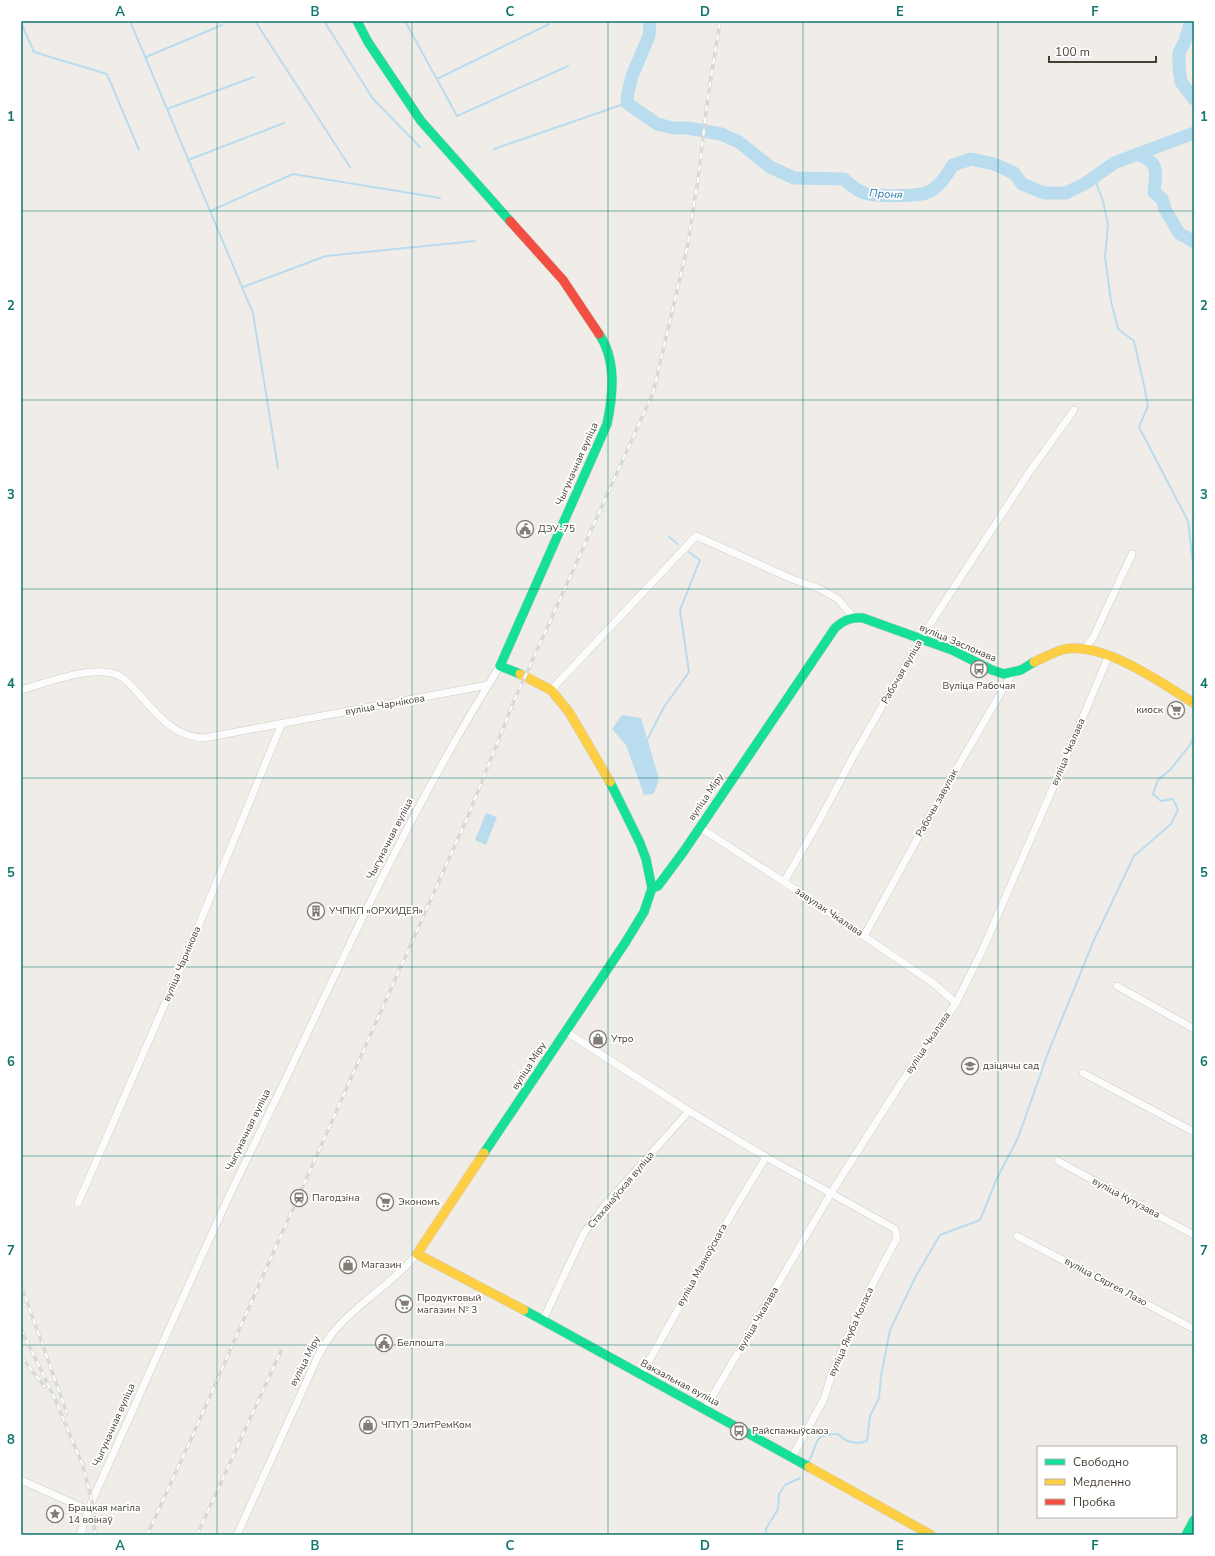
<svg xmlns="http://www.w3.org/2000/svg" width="1215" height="1556" font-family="'Nunito Sans',sans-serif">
<rect width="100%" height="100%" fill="#f0ede9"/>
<g fill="#b9dcef">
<path d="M 622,715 L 641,718 L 659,779 L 654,794 L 644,795 L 626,745 L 612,729 Z"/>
<path d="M 486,813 L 497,817 L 486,845 L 475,840 Z"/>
</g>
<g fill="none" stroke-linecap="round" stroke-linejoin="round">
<g stroke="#b9dcef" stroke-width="2">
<path d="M 130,21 L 253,313 L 278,468"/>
<path d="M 255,21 L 350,167"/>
<path d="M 324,21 L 373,99 L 420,147"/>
<path d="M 405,21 L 457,116 L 568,66"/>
<path d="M 21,23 L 34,52 L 107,74 L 139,150"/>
<path d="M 146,57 L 222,25"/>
<path d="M 437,79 L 549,24"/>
<path d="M 167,109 L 254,77"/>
<path d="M 494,149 L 627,103"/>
<path d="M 188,160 L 284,123"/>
<path d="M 1094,177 L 1103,201 L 1108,225 L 1105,257 L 1111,301 L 1118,329 L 1134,341 L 1144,385 L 1148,406 L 1139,427 L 1188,521 L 1194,573"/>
<path d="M 210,211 L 293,174 L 440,198"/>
<path d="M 243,287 L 326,256 L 475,241"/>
<path d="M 669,537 L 678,544"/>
<path d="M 646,742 L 664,707 L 689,672 L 680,610 L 700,560 L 689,552"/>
<path d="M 809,1461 C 819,1442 812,1434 838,1434 C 845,1442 857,1445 867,1441 L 870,1416 L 879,1398 L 881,1376 L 890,1330 L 916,1276 L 940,1235 L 980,1220 L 997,1178 L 1018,1138 L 1048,1053 L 1094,940 L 1134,856 L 1171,824 L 1178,810 L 1173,799 L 1161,801 L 1153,794 L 1158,780 L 1170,770 L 1190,745 L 1194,736"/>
<path d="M 766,1535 L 766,1529 L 778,1509 L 779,1494 L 785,1485 L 800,1478"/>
</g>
<g stroke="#b9dcef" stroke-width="13">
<path d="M 650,21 L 649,36 L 632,76 L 628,92 L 627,103 L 657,124 L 673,128 L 688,128 L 721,134 L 739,142 L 770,167 L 794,178 L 844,179 C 850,185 856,190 864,193 C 874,197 916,196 926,193 C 939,188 946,176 953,165 L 971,159 L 994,164 L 1014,173 L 1022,184 L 1044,193 L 1066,193 L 1086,183 L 1114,163 L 1194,133"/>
<path d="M 1191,21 L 1185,41 L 1179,53 L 1179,68 L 1181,82 L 1194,99"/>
<path d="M 1137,154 C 1160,163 1156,170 1154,192 L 1162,199 L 1165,209 L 1179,233 L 1194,242"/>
</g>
<g stroke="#cecbc6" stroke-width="8">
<g id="street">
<path d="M 1084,649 L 1093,638 L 1132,554"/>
<path d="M 21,690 C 46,683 87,667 111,673 C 122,675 129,683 136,691 C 156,712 172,737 204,738 L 488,685"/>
<path d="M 551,690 L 696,536 L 792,579 L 818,588 L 838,599 L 853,617"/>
<path d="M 699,827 L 784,882 L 933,983 L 956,1003"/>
<path d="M 784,882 L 819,821 L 853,757 L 921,638 L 1028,474 L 1074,410"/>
<path d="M 864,936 L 938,801 L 1013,672"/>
<path d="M 1117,986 L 1194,1029"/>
<path d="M 565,1031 L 689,1111 L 766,1157 L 895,1229 L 897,1238 L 860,1308 L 831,1376 L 824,1399 L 792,1457"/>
<path d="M 1083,1073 L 1194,1132"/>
<path d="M 1058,1161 L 1194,1235"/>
<path d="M 78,1203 L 194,937 L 282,723"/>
<path d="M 1017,1236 L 1194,1329"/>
<path d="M 543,1320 L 584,1233 L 606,1204 L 689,1111"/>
<path d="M 641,1375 L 735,1208 L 766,1157"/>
<path d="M 705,1409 L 831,1193 L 901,1083 L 956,1003 L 982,951 L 1059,774 L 1109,655"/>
<path d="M 21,1480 L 88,1510"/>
<path d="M 80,1535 L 92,1501 C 138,1399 183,1296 230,1194 C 252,1148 275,1102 297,1055 C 359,923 422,790 500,666"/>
<path d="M 237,1535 L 318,1356 C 323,1347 328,1338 335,1330 C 359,1302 393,1283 417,1254"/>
</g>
</g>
<g stroke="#d0cac0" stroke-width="10">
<g id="fast">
<path d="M 357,21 L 368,42 L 421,121 L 510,221"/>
<path d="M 520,674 L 500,666 L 607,424 C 613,395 617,360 599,334"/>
<path d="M 652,888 L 658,886 L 684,851 L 835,628 C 844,620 851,617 863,618 L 952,650 L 992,670 L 1004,674 L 1021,670 L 1034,662"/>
<path d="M 484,1153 L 625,943 L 644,912 L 652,888 L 646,859 L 640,843 L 610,782"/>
<path d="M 524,1310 L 809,1467"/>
<path d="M 1186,1535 L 1194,1520"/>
</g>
</g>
<g stroke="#d0cac0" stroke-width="10">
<g id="slow">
<path d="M 1034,662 C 1045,657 1054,652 1065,649 C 1105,642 1161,683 1194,703"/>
<path d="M 520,674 L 551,690 L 569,712 L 610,782"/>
<path d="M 484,1153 L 417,1254 L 524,1310"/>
<path d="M 809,1467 L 931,1535"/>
</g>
</g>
<g stroke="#d0cac0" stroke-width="10">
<path id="jam" d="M 510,221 L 563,280 L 599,334"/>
</g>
<use href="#street" stroke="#fdfcfc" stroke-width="7"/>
<use href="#fast" stroke="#16e098" stroke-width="9"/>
<use href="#slow" stroke="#ffcf43" stroke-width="9"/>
<use href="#jam" stroke="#f24e42" stroke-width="9"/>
<g stroke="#d9d9d8" stroke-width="3.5">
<g id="rail">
<path d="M 21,1285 L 67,1413"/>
<path d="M 21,1329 L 55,1399 L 83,1466 L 92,1501 L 95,1535"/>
<path d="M 21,1357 L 45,1387"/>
<path d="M 147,1535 L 197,1426 L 238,1332 L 468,816 L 514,701 L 653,393 L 687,248 L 698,179 L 708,97 L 720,21"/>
<path d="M 197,1535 L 281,1351"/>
</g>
</g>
<use href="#rail" stroke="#fff" stroke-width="2" stroke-dasharray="6" stroke-linecap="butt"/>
</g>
<path fill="none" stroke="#0f766e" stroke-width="1" stroke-opacity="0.55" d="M 217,21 L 217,1535M 412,21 L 412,1535M 608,21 L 608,1535M 803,21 L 803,1535M 998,21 L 998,1535M 21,211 L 1194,211M 21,400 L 1194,400M 21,589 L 1194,589M 21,778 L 1194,778M 21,967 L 1194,967M 21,1156 L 1194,1156M 21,1345 L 1194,1345"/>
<defs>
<g id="civic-ring" transform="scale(0.9)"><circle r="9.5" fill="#fff" stroke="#827c74" stroke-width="1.5"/><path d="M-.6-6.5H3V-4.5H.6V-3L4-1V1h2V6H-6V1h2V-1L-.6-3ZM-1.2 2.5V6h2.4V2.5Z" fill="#827c74"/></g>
<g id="bus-ring" transform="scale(0.9)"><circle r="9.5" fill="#fff" stroke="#827c74" stroke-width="1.5"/><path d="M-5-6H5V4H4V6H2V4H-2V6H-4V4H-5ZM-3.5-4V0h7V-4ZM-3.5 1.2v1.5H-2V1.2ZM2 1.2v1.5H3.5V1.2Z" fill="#827c74"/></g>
<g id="supermarket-ring" transform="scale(0.9)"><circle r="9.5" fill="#fff" stroke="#827c74" stroke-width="1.5"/><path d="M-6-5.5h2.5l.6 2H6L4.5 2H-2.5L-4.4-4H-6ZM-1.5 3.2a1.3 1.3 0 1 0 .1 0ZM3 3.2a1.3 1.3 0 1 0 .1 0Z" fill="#827c74"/></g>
<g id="building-ring" transform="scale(0.9)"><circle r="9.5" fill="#fff" stroke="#827c74" stroke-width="1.5"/><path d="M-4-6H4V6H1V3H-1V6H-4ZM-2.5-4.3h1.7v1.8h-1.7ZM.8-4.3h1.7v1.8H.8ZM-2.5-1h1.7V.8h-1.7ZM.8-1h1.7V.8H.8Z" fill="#827c74"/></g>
<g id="shop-ring" transform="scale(0.9)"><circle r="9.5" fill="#fff" stroke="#827c74" stroke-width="1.5"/><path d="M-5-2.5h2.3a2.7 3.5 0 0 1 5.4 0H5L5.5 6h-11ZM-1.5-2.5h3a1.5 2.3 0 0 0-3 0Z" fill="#827c74"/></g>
<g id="school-ring" transform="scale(0.9)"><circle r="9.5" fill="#fff" stroke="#827c74" stroke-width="1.5"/><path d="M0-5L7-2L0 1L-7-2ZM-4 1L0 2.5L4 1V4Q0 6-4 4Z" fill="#827c74"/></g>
<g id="station-ring" transform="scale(0.9)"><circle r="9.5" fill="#fff" stroke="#827c74" stroke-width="1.5"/><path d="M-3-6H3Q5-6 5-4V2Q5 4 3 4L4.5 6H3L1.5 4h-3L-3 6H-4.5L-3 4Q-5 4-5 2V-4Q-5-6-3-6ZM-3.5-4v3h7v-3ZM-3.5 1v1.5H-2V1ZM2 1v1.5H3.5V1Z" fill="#827c74"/></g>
<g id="sight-ring" transform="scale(0.9)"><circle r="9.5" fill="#fff" stroke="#827c74" stroke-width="1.5"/><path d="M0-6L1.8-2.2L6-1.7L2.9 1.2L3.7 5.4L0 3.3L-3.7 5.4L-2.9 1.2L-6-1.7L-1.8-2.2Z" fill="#827c74"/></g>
</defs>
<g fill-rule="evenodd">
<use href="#civic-ring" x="525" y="529"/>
<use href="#bus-ring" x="979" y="669"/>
<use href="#supermarket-ring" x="1176" y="710"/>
<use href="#building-ring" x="316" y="911"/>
<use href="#shop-ring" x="598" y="1039"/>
<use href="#school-ring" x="970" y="1066"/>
<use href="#station-ring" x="299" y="1198"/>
<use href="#supermarket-ring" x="385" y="1202"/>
<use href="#shop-ring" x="348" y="1265"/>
<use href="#supermarket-ring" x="404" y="1304"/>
<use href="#civic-ring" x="384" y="1343"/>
<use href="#shop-ring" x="368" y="1425"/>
<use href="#bus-ring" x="739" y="1431"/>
<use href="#sight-ring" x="55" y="1514"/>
</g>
<g text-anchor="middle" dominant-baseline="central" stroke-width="3.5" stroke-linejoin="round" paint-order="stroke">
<g font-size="10" fill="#463f35" stroke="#fff">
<text transform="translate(577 464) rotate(-66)">Чыгуначная вуліца</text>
<text transform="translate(958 643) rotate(23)">вуліца Заслонава</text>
<text transform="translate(902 672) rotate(-60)">Рабочая вуліца</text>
<text transform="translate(385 705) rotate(-10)">вуліца Чарнікова</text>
<text transform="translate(1068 752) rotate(-67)">вуліца Чкалава</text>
<text transform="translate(706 797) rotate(-56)">вуліца Міру</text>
<text transform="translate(937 803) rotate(-61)">Рабочы завулак</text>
<text transform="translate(390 839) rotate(-63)">Чыгуначная вуліца</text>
<text transform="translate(829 912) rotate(34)">завулак Чкалава</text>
<text transform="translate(182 964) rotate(-67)">вуліца Чарнікова</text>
<text transform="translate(928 1043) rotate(-56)">вуліца Чкалава</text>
<text transform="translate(529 1066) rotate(-57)">вуліца Міру</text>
<text transform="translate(248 1130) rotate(-64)">Чыгуначная вуліца</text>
<text transform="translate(621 1190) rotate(-50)">Стаханаўская вуліца</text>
<text transform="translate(1126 1198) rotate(28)">вуліца Кутузава</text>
<text transform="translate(702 1265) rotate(-61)">вуліца Маякоўскага</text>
<text transform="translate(1106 1282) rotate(28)">вуліца Сяргея Лазо</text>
<text transform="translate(758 1319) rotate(-60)">вуліца Чкалава</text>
<text transform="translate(851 1332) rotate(-66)">вуліца Якуба Коласа</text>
<text transform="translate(305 1361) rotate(-63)">вуліца Міру</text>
<text transform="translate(680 1383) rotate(28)">Вакзальная вуліца</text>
<text transform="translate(114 1425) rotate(-66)">Чыгуначная вуліца</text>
</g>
<g font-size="10" fill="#463f35" stroke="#fff" text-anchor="start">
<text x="538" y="529">ДЭУ-75</text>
<text x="979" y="686" text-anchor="middle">Вуліца Рабочая</text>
<text x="1163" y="710" text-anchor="end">киоск</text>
<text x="329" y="911">УЧПКП «ОРХИДЕЯ»</text>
<text x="611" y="1039">Утро</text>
<text x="983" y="1066">дзіцячы сад</text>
<text x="312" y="1198">Пагодзіна</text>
<text x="398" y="1202">Экономъ</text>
<text x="361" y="1265">Магазин</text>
<text x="417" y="1298">Продуктовый<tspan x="417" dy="12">магазин № 3</tspan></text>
<text x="397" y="1343">Белпошта</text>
<text x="381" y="1425">ЧПУП ЭлитРемКом</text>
<text x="752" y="1431">Райспажыўсаюз</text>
<text x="68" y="1508">Брацкая магіла<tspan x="68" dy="12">14 воінаў</tspan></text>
</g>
<g font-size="11" font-style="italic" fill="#2d7aaa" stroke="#fff">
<text transform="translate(886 194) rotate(3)">Проня</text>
</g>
</g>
<rect width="1215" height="1556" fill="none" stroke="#ffffff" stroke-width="44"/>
<rect x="1037" y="1446" width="140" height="72" fill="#ffffff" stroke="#b5b2ae"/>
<rect x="1045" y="1459" width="20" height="6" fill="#16e098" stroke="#b5b2ae"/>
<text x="1073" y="1466" font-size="12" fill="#463f35">Свободно</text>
<rect x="1045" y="1479" width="20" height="6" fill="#ffcf43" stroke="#b5b2ae"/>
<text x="1073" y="1486" font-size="12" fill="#463f35">Медленно</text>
<rect x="1045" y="1499" width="20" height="6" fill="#f24e42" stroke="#b5b2ae"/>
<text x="1073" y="1506" font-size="12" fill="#463f35">Пробка</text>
<path d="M1049 56v6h107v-6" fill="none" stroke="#463f35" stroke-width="2"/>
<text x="1055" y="56" font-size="12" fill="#463f35" stroke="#ffffff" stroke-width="3" paint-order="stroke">100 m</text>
<rect x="22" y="22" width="1171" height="1512" fill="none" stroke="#0f766e" stroke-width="1.5"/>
<g font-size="13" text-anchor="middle" font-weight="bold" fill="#0f766e">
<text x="120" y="16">A</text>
<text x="315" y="16">B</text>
<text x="510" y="16">C</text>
<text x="705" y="16">D</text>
<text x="900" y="16">E</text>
<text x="1095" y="16">F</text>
<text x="11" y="121">1</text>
<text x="1204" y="121">1</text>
<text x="11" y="310">2</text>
<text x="1204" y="310">2</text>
<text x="11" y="499">3</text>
<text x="1204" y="499">3</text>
<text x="11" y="688">4</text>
<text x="1204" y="688">4</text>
<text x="11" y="877">5</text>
<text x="1204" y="877">5</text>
<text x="11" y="1066">6</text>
<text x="1204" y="1066">6</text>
<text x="11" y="1255">7</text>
<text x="1204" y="1255">7</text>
<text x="11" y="1444">8</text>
<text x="1204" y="1444">8</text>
<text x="120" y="1550">A</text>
<text x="315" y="1550">B</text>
<text x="510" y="1550">C</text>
<text x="705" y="1550">D</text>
<text x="900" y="1550">E</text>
<text x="1095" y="1550">F</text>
</g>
</svg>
